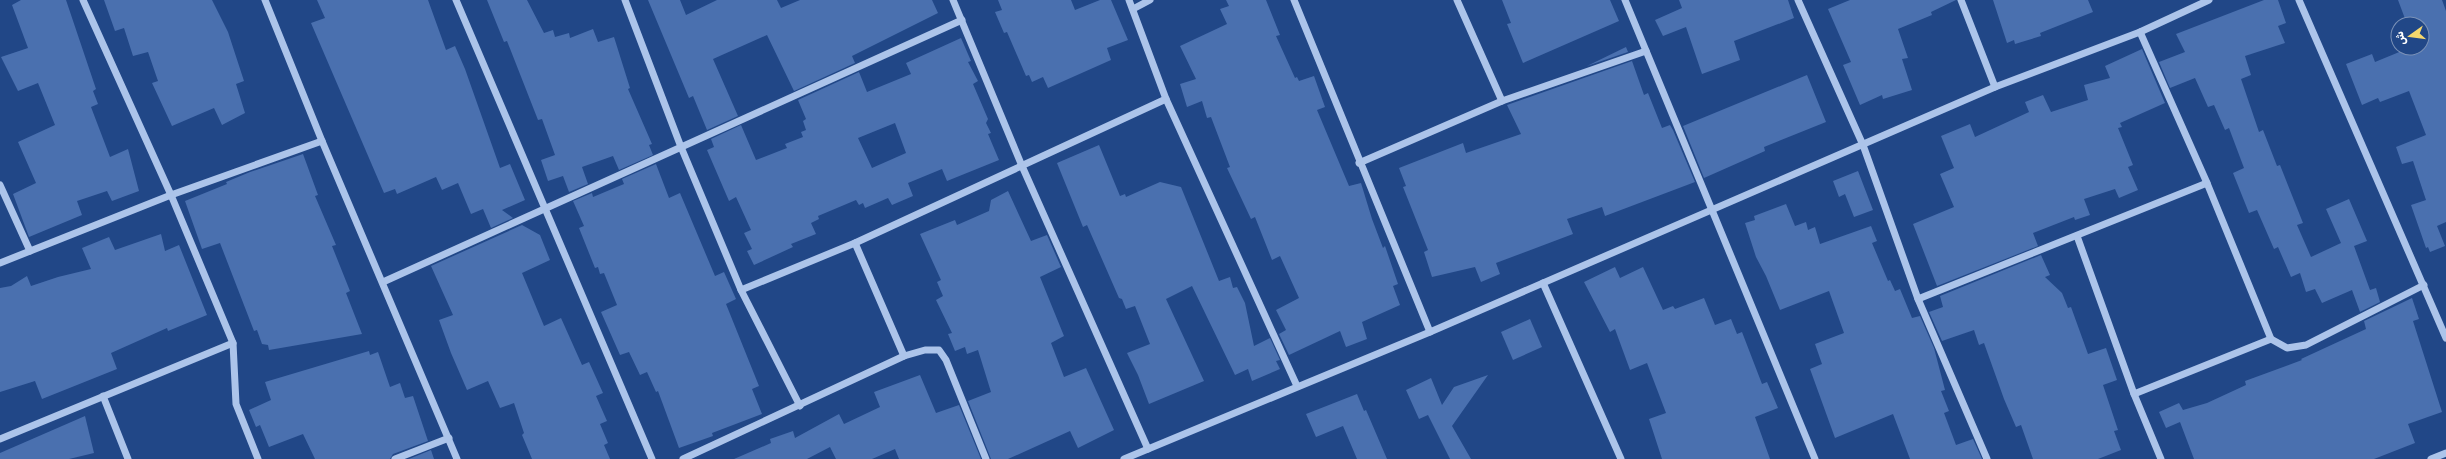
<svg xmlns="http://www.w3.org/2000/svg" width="2446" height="459" font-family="Rubik,'Noto Sans Arabic',sans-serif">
<rect width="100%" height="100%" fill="#214787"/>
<g fill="#4a70af" fill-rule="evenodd">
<path d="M 21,0 L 66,0 L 96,89 L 93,91 L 98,104 L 91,107 L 110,157 L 128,149 L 139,191 L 112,201 L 107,191 L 77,201 L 82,215 L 29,237 L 13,194 L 36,183 L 18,142 L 55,125 L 38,83 L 18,91 L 1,57 L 28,48 L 12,5 Z"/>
<path d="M 104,0 L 212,0 L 228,32 L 244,81 L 236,84 L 245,113 L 222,125 L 214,108 L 172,126 L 152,83 L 158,81 L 148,52 L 133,56 L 124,28 L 115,31 Z"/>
<path d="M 317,0 L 428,0 L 446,50 L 455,46 L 465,69 L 500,168 L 510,164 L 525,200 L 502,210 L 513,218 L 491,228 L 483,209 L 471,214 L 458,183 L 442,190 L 436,177 L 397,194 L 395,189 L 384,193 L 311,23 L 325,18 Z"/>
<path d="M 487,0 L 527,0 L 544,33 L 553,30 L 555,37 L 569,33 L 570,38 L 593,29 L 598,42 L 614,37 L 630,88 L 628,89 L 652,144 L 649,145 L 653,155 L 619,170 L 613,156 L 582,167 L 588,184 L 569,192 L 563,176 L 548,181 L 541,160 L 555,155 L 542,119 L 538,120 L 507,41 L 504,42 Z"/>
<path d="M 648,0 L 680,0 L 686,15 L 717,0 L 777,0 L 781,8 L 800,0 L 932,0 L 938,13 L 852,56 L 855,63 L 794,91 L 767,35 L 713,59 L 738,116 L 707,130 L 693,96 L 689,98 Z"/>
<path d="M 998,0 L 1071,0 L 1075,10 L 1100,0 L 1111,0 L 1128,40 L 1107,48 L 1111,60 L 1048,88 L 1043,77 L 1032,82 L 1029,75 L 1026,76 L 1007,32 L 1004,33 L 995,12 L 1002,10 Z"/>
<path d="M 1226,0 L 1266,0 L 1280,35 L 1276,36 L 1295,78 L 1297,77 L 1299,81 L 1314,76 L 1325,107 L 1317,110 L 1349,186 L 1361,183 L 1372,219 L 1383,248 L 1385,246 L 1398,284 L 1393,286 L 1400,305 L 1362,322 L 1367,339 L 1346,347 L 1340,331 L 1289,355 L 1279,334 L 1286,330 L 1276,310 L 1299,298 L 1280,256 L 1272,260 L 1255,217 L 1251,219 L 1227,168 L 1230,167 L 1211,117 L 1207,118 L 1202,101 L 1187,107 L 1180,84 L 1196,79 L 1180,46 L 1227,24 L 1220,9 L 1229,6 Z"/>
<path d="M 1502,0 L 1610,0 L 1619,21 L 1523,63 L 1507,24 L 1511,23 Z"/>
<path d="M 1679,0 L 1788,0 L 1794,18 L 1734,41 L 1740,60 L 1702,74 L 1686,27 L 1663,36 L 1655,20 L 1682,8 Z"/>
<path d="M 1850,0 L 1956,0 L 1931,12 L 1932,15 L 1898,29 L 1908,58 L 1902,59 L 1912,90 L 1883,99 L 1882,95 L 1860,105 L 1843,65 L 1851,62 L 1828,9 Z"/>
<path d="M 1993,0 L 2088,0 L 2093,12 L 2040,33 L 2041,36 L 2015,44 L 2014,40 L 2007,43 Z"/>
<path d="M 2264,0 L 2278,0 L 2286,23 L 2278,26 L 2285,43 L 2245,56 L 2251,75 L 2241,79 L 2259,132 L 2263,130 L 2277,166 L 2280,165 L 2303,223 L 2297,225 L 2311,257 L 2341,243 L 2326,209 L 2349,199 L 2367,241 L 2354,246 L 2370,290 L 2376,288 L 2380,302 L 2360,312 L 2352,290 L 2322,303 L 2315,289 L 2306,292 L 2300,273 L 2291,277 L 2278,247 L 2274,249 L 2257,210 L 2249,213 L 2233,173 L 2244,168 L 2229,128 L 2225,130 L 2214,105 L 2208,107 L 2195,78 L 2170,88 L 2159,62 L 2185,52 L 2176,34 Z"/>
<path d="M 2398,0 L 2442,0 L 2446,11 L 2446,222 L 2437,226 L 2445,246 L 2430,252 L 2428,247 L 2426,248 L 2411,205 L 2426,200 L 2413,161 L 2402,164 L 2396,147 L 2426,135 L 2409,91 L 2380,102 L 2378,98 L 2362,105 L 2346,64 L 2372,54 L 2375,62 L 2409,48 L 2422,48 L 2422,24 L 2407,24 Z"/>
<path d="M 961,38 L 971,61 L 968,62 L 978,81 L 973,84 L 988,119 L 986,123 L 991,133 L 988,134 L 999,160 L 947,181 L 942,169 L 908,183 L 913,196 L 892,205 L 888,198 L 865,208 L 863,203 L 859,205 L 856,200 L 818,216 L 819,219 L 811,223 L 816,234 L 791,244 L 793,247 L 754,265 L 747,251 L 752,249 L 744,233 L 751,230 L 736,197 L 729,201 L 707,150 L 714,147 L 711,139 L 741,125 L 756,160 L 787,148 L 785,144 L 803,137 L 801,132 L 806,130 L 803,121 L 806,119 L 798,100 L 859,72 L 867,92 L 911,74 L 906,63 ZM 895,123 L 906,153 L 872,168 L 858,138 Z"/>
<path d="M 1626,47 L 1628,52 L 1587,66 Z"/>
<path d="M 2142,49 L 2165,103 L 2120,123 L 2122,127 L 2118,128 L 2133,165 L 2128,167 L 2138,190 L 2119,198 L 2115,189 L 2084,199 L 2090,215 L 2075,220 L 2074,217 L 2033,233 L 2038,246 L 1937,286 L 1913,224 L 1954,207 L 1940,174 L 1954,168 L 1941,136 L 1970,124 L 1975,137 L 2029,112 L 2025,102 L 2043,95 L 2051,112 L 2088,100 L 2084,85 L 2110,78 L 2105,66 Z"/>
<path d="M 1632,61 L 1644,95 L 1648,93 L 1662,128 L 1670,125 L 1673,130 L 1695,182 L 1605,216 L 1602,207 L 1567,219 L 1573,234 L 1496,263 L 1500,274 L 1481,282 L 1475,267 L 1432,277 L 1424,252 L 1428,250 L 1403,187 L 1406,186 L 1399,168 L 1463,143 L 1466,153 L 1521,134 L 1507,105 Z"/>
<path d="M 1807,75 L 1826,122 L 1764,147 L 1765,151 L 1704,178 L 1683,126 Z"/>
<path d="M 1099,145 L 1120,196 L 1125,194 L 1126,197 L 1160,182 L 1181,187 L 1219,281 L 1230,277 L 1233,288 L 1237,287 L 1245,303 L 1254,346 L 1270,338 L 1280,360 L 1276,361 L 1280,369 L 1252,381 L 1248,369 L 1235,375 L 1192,286 L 1166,299 L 1204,381 L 1149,404 L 1138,375 L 1127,353 L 1150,344 L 1135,306 L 1126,309 L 1122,299 L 1119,298 L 1087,225 L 1083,227 L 1057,163 Z"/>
<path d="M 303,154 L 318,195 L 315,196 L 336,245 L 332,246 L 350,291 L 346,293 L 362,334 L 269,350 L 268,345 L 262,344 L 257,330 L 254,331 L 220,243 L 202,249 L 185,201 L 227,184 L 226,182 L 250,172 Z"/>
<path d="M 656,164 L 669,198 L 680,193 L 715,276 L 724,272 L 736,299 L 726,304 L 759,386 L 752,389 L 762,414 L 712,433 L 713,436 L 679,448 L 658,391 L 656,392 L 647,372 L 640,375 L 629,352 L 620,355 L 601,312 L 617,305 L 604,273 L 600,274 L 598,267 L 595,268 L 579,228 L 584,226 L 573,201 L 592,193 L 593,197 L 624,184 L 622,179 Z"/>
<path d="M 1858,171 L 1873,210 L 1854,217 L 1845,194 L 1839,197 L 1833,181 Z"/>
<path d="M 1008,191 L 1031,241 L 1047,235 L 1061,267 L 1040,277 L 1064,336 L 1051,343 L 1064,377 L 1086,368 L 1114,430 L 1078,448 L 1070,431 L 1008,459 L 991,459 L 968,401 L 991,392 L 978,350 L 967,354 L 965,347 L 955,351 L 948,334 L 952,333 L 936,300 L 943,296 L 937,282 L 941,280 L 920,234 L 955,220 L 957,225 L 989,211 L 991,200 Z"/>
<path d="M 1786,204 L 1795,226 L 1806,222 L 1808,230 L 1815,227 L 1820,244 L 1871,226 L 1877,241 L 1872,243 L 1888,281 L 1890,280 L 1895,291 L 1900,289 L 1912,318 L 1920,316 L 1934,348 L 1945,390 L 1941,391 L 1949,411 L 1944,413 L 1956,445 L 1973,439 L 1982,459 L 1910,459 L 1893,414 L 1835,438 L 1810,369 L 1822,364 L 1815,344 L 1844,333 L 1829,291 L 1780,310 L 1766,276 L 1756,257 L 1745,223 L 1755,220 L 1754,216 Z"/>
<path d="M 522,225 L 540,235 L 550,260 L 522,273 L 544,326 L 561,318 L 582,365 L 589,362 L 603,393 L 596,396 L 607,421 L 600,424 L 608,443 L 604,445 L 610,459 L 532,459 L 522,435 L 524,433 L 514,403 L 500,408 L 488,381 L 467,390 L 451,353 L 439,320 L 453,315 L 431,266 Z"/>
<path d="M 161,234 L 165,251 L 179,245 L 207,315 L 168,331 L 167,328 L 111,353 L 117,369 L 42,399 L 35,381 L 0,392 L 0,288 L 11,286 L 27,276 L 31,286 L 58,277 L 91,269 L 82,248 L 109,237 L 115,250 Z"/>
<path d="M 2041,255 L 2050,275 L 2045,277 L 2062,293 L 2068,308 L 2071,307 L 2088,354 L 2106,348 L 2117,380 L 2103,385 L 2118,430 L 2114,431 L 2121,450 L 2098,459 L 2033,459 L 2021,425 L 2016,427 L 2004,399 L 1984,343 L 1979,345 L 1974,330 L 1942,341 L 1929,312 L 1943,307 L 1940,296 Z"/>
<path d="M 1615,267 L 1620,278 L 1643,267 L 1663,310 L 1673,306 L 1675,309 L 1704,298 L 1715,325 L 1731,319 L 1737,334 L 1742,332 L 1762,384 L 1767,382 L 1778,408 L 1755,417 L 1770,459 L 1662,459 L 1649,419 L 1666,413 L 1647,363 L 1630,370 L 1615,329 L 1610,332 L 1584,282 Z"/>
<path d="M 2412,298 L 2419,319 L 2413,321 L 2442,412 L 2408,424 L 2415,443 L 2374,459 L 2194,459 L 2180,422 L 2166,428 L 2159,412 L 2179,403 L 2183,410 L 2207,403 L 2246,385 L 2245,381 L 2302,360 L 2301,359 L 2366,329 L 2364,321 Z"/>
<path d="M 1530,319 L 1542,347 L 1513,360 L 1501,332 Z"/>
<path d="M 369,351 L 370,355 L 378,352 L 390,387 L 400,383 L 405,398 L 413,396 L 428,441 L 393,454 L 390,459 L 315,459 L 303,434 L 269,447 L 260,425 L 256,427 L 249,410 L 271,400 L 265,382 Z"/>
<path d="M 920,375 L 936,413 L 959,405 L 981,459 L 899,459 L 895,449 L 872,459 L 836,459 L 830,447 L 807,459 L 734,459 L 771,443 L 770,439 L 793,431 L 795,438 L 839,414 L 844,424 L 880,407 L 874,392 Z"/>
<path d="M 1488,375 L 1452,426 L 1471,459 L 1450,459 L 1428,415 L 1419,419 L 1406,390 L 1431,378 L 1442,405 L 1454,387 Z"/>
<path d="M 1357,394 L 1364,411 L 1366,410 L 1387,459 L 1357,459 L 1343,426 L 1316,437 L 1306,414 Z"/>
<path d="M 85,416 L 94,453 L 69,459 L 0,459 L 0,453 Z"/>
<path d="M 431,450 L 434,459 L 409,459 Z"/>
</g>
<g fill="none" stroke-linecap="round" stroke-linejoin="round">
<g stroke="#acc4ea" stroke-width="7">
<path d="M 83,0 L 171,195 L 233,343 L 236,404 L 258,459"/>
<path d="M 265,0 L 322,141 L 457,459"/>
<path d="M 456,0 L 652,459"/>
<path d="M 625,0 L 681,147 L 741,290 L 800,406"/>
<path d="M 953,0 L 1022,166 L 1148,449"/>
<path d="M 1129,0 L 1166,99 L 1297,386"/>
<path d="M 1294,0 L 1430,332"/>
<path d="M 1457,0 L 1502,101"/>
<path d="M 1625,0 L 1815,459"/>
<path d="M 1798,0 L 1863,145 L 1918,299 L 1987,459"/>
<path d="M 1961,0 L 1995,87"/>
<path d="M 2299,0 L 2446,338"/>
<path d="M 1133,9 L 1150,0"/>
<path d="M 2140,32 L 2207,183 L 2271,339 L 2287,348 L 2306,345 L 2424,285"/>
<path d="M 1359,163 L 1502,101 L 1646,51"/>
<path d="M 0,185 L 30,251"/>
<path d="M 2077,236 L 2134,394 L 2161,459"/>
<path d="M 855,243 L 904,356"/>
<path d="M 0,263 L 171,195 L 322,141"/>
<path d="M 383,282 L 962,20"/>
<path d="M 1543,283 L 1621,459"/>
<path d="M 741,290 L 855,243 L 1166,99"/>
<path d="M 1918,299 L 2207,183"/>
<path d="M 2134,394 L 2271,339"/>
<path d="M 103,396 L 128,459"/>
<path d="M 0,439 L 233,343"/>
<path d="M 395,459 L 449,438"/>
<path d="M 683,459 L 904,356 L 925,350 L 939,350 L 946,360 L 986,459"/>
<path d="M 1124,459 L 1430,332 L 1995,87 L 2140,32 L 2209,0"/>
<path d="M 2431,459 L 2446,453"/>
</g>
</g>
<g transform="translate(2410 36) rotate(256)"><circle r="19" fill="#214787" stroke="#7a91b7"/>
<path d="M0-3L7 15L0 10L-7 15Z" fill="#f6d86d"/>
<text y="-6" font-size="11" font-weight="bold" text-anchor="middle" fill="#ffffff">ش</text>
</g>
</svg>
